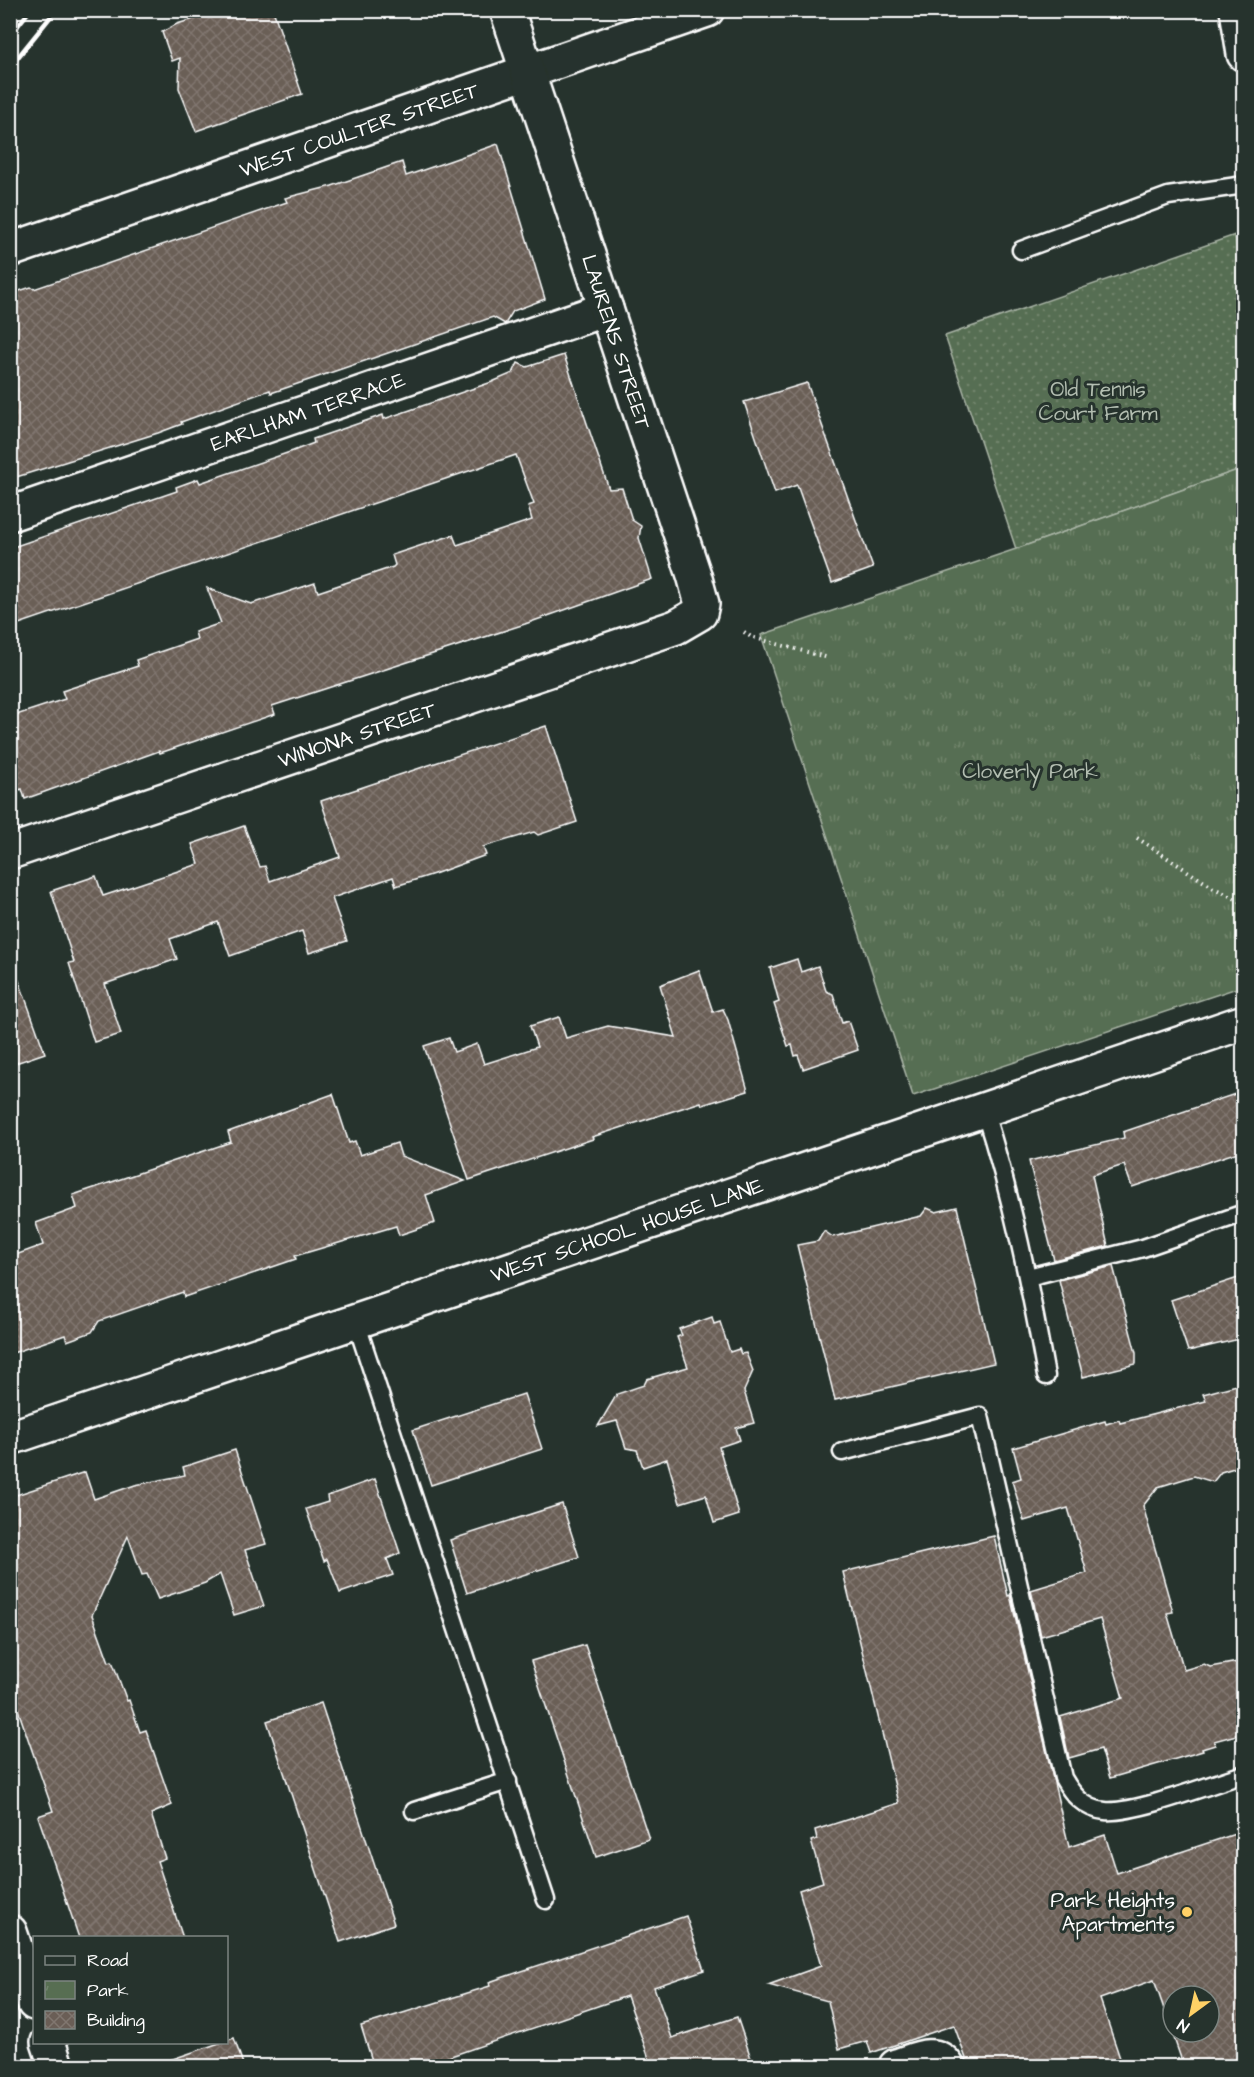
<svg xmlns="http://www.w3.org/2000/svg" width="1254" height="2077" font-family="'Architects Daughter',sans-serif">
<defs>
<pattern id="grass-dots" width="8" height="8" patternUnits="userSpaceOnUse" patternTransform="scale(1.5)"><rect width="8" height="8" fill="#576e52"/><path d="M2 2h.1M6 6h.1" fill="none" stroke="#70846c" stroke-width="1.8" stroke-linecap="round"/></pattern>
<pattern id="park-tufts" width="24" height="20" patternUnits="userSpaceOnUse" patternTransform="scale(1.5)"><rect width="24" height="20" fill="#576e52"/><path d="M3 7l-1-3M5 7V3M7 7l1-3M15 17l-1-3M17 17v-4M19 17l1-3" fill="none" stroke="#70846c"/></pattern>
<pattern id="building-cross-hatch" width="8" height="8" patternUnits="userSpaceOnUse" patternTransform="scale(1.5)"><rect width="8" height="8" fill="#6a5e56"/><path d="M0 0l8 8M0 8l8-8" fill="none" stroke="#80766f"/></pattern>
</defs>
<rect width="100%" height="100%" fill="#26332d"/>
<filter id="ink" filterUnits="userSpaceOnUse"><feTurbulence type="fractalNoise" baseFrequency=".0167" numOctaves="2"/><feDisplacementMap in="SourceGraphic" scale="12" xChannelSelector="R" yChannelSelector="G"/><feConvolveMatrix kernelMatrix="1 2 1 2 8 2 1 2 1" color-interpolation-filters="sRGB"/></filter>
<g filter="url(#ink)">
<path fill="url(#grass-dots)" stroke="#abb6a8" stroke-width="1.5" d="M 1235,235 L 1244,296 L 1243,468 L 1016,549 L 945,336 Z"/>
<path fill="url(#park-tufts)" stroke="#abb6a8" stroke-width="1.5" d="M 1243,468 L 1243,986 L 913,1096 L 761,635 L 1016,549 Z"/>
<g fill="url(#building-cross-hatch)" stroke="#fff" stroke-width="1.5" fill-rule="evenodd">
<path d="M 224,10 L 273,10 L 302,94 L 196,131 L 179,88 L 180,58 L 172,61 L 162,32 L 177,24 Z"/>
<path d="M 498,144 L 545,299 L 513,311 L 505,324 L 493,317 L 271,393 L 270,390 L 181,422 L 182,424 L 158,433 L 10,479 L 10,294 L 31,287 L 34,289 L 287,202 L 285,198 L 332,186 L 402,162 L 406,176 Z"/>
<path d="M 564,355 L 609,489 L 622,488 L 632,520 L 641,526 L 639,538 L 652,579 L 525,624 L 272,706 L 275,714 L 160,753 L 159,751 L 25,799 L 22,789 L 10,793 L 10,717 L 65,699 L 62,691 L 138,666 L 136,660 L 197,639 L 195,632 L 221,623 L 207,588 L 251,604 L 315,583 L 318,592 L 393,567 L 395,565 L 392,555 L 453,535 L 457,545 L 532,520 L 528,506 L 534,504 L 516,455 L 10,627 L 10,548 L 177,491 L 176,487 L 198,479 L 200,483 L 293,451 L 314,443 L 313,439 L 383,415 L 384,419 L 492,382 L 513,373 L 518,363 L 527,367 Z"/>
<path d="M 807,383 L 873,568 L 832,583 L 797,485 L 775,493 L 744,402 Z"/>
<path d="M 546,726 L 577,822 L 538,835 L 534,832 L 483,847 L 486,855 L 437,873 L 396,886 L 393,877 L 332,898 L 347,941 L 309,953 L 302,931 L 230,956 L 218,922 L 170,939 L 177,959 L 105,984 L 121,1034 L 94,1042 L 69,963 L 74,962 L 51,891 L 96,876 L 103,896 L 199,864 L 192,844 L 244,826 L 260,867 L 265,866 L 270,881 L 340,857 L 321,801 Z"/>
<path d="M 797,959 L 801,972 L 818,966 L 826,991 L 833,994 L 842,1023 L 848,1021 L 858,1050 L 803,1069 L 798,1055 L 795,1056 L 792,1045 L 788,1046 L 774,1004 L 779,1002 L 770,968 Z"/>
<path d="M 14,967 L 45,1053 L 10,1065 L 10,968 Z"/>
<path d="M 699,970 L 713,1012 L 723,1009 L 728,1020 L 748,1091 L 702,1105 L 701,1102 L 592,1137 L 593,1139 L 469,1180 L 424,1046 L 449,1038 L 454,1052 L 477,1044 L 484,1064 L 537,1047 L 530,1026 L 559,1017 L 566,1038 L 608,1026 L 676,1037 L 660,985 Z"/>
<path d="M 1244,1091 L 1244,1150 L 1132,1187 L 1124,1165 L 1092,1175 L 1108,1246 L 1054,1260 L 1029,1161 L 1124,1138 L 1123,1132 Z"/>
<path d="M 333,1094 L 349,1143 L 355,1141 L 360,1155 L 397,1143 L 401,1156 L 465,1181 L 426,1195 L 435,1223 L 399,1235 L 396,1226 L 295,1256 L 296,1259 L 184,1297 L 183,1292 L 99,1321 L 92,1332 L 67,1341 L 65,1335 L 10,1354 L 10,1257 L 43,1245 L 36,1223 L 77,1208 L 73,1195 L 231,1142 L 228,1132 Z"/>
<path d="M 957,1207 L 994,1363 L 835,1400 L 797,1245 L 818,1241 L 824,1231 L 833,1237 L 921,1216 L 927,1208 L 936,1212 Z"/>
<path d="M 1113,1266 L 1136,1353 L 1136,1364 L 1083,1377 L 1059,1280 Z"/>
<path d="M 1244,1276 L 1244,1338 L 1188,1351 L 1171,1300 Z"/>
<path d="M 712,1317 L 714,1324 L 720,1322 L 730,1352 L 739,1349 L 741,1354 L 746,1353 L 753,1371 L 744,1391 L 754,1423 L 736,1428 L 740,1440 L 719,1447 L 739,1515 L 714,1523 L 706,1495 L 680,1503 L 667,1459 L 643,1467 L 637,1450 L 626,1448 L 617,1421 L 598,1426 L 617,1394 L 644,1385 L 647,1379 L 688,1367 L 677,1337 L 682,1335 L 679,1329 Z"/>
<path d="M 1244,1383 L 1244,1465 L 1221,1472 L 1213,1482 L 1194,1476 L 1158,1487 L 1143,1506 L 1173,1612 L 1167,1613 L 1184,1670 L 1204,1664 L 1210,1667 L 1244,1661 L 1244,1733 L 1214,1741 L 1215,1745 L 1202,1749 L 1203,1751 L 1110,1778 L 1101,1749 L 1069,1758 L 1060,1717 L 1123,1698 L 1100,1619 L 1041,1636 L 1031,1590 L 1087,1573 L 1068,1508 L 1024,1521 L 1012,1481 L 1021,1478 L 1013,1448 L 1105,1421 L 1106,1424 L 1119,1420 L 1120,1423 L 1206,1401 L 1203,1394 Z"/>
<path d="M 524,1394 L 542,1449 L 431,1485 L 413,1430 Z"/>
<path d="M 235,1450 L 266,1544 L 245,1550 L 264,1606 L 234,1615 L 220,1574 L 205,1583 L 158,1599 L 147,1574 L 142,1575 L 128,1536 L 92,1615 L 109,1662 L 112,1661 L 127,1701 L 129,1700 L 140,1732 L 146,1730 L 172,1805 L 151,1814 L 165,1858 L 157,1861 L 183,1938 L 79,1938 L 38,1816 L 53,1811 L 16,1704 L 10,1706 L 10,1497 L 85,1472 L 94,1499 L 135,1485 L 185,1475 L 183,1467 Z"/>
<path d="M 375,1479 L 400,1553 L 387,1559 L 393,1575 L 340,1593 L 327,1559 L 324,1561 L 306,1509 L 328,1502 L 327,1496 Z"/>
<path d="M 562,1504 L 579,1557 L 467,1593 L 450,1540 Z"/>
<path d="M 994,1536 L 1008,1596 L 1010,1595 L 1069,1847 L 1105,1835 L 1117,1873 L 1244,1831 L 1244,1951 L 1236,1957 L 1244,1979 L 1244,2067 L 1184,2067 L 1154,1980 L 1100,1999 L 1123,2067 L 969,2067 L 954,2025 L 871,2053 L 867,2041 L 839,2049 L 828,2001 L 768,1985 L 821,1966 L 799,1890 L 823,1882 L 811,1841 L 817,1839 L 815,1830 L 899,1803 L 843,1572 ZM 1173,1996 L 1209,1996 L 1209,2032 L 1173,2032 Z"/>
<path d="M 585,1645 L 649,1839 L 596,1857 L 531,1661 Z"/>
<path d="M 321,1703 L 394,1924 L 340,1942 L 267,1721 Z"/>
<path d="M 686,1916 L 704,1970 L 654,1987 L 672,2038 L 737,2017 L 754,2067 L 652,2067 L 627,1996 L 419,2067 L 374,2067 L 361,2026 L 490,1986 L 489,1982 Z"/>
<path d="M 234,2038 L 244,2067 L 165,2067 L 164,2062 Z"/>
</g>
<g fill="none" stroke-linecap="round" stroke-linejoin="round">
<g stroke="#fff" stroke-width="21">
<g id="service">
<path d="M 1021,250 L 1168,196 L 1244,185"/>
<path d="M 984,1110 C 1012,1197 1030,1286 1046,1376"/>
<path d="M 1028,1277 L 1143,1248 L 1244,1213"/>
<path d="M 356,1322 L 546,1900"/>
<path d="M 842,1452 L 980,1416 L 1063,1778 C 1072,1794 1084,1809 1105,1811 C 1134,1814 1212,1784 1244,1774"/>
<path d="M 414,1811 L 508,1781"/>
</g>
</g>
<g stroke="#fff" stroke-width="38">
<g id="minor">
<path id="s1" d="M 10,250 L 707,10"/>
<path id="s2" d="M 10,514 L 606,309"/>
<path id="s3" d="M 10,852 L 676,627 L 700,613 L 702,604 L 694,575 L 507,10"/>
<path id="s4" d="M 10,1438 L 1244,1022"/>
<path d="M 10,1932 L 34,2003"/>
<path d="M 48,2042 L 56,2066"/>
<path d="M 896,2066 C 913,2061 935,2048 947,2066"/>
</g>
</g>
<g stroke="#fff" stroke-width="38">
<path id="tertiary" d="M 1237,10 L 1244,54"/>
</g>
<g stroke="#fff" stroke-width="4" stroke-dasharray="1.5 4.5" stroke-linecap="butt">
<path d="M 744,632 L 751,637 L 829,658"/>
<path d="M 1137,838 L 1212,887 L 1244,903"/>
</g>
<use href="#service" stroke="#26332d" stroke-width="16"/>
<use href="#minor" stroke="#26332d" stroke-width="33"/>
<use href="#tertiary" stroke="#26332d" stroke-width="33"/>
<g stroke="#fff" stroke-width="4.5">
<path d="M 10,36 L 30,10"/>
<path d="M 10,67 L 56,10"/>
</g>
</g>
</g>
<circle fill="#ffd166" stroke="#26332d" stroke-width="2" cx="1187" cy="1912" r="6"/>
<g text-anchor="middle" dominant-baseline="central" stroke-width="6" stroke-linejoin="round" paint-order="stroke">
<g font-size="21" fill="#fff" stroke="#26332d">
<text stroke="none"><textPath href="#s1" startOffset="369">WEST COULTER STREET</textPath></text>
<text transform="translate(616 342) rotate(72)">LAURENS STREET</text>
<text stroke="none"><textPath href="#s2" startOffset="315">EARLHAM TERRACE</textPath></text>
<text stroke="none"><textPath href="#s3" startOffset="366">WINONA STREET</textPath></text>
<text stroke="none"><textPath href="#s4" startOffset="651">WEST SCHOOL HOUSE LANE</textPath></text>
</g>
<g font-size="21" fill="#b3beb1" stroke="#26332d">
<text x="1098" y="389">Old Tennis<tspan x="1098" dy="24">Court Farm</tspan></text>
<text x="1030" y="771">Cloverly Park</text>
</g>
<g font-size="21" fill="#fff" stroke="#26332d" text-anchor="end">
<text x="1175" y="1900">Park Heights<tspan x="1175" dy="24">Apartments</tspan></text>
</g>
</g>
<rect width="1254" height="2077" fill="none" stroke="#26332d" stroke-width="36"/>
<rect x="18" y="18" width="1218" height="2041" fill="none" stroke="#fff" stroke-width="2" filter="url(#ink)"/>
<rect x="33" y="1936" width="195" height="108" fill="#26332d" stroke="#7d8581" stroke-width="1.5"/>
<rect x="45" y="1956" width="30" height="9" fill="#26332d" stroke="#7d8581" stroke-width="1.5"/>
<text x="87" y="1966" font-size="18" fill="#ffffff">Road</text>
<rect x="45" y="1981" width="30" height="18" fill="url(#park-tufts)" stroke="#7d8581" stroke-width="1.5"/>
<text x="87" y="1996" font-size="18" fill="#ffffff">Park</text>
<rect x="45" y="2011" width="30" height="18" fill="url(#building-cross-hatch)" stroke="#7d8581" stroke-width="1.5"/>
<text x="87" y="2026" font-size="18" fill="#ffffff">Building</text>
<g transform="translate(1191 2014) rotate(213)"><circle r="28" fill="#26332d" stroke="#7d8581" stroke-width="1.5"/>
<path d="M0-4.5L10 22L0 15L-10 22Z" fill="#ffd166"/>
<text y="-9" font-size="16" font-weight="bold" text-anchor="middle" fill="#ffffff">N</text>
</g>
</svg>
